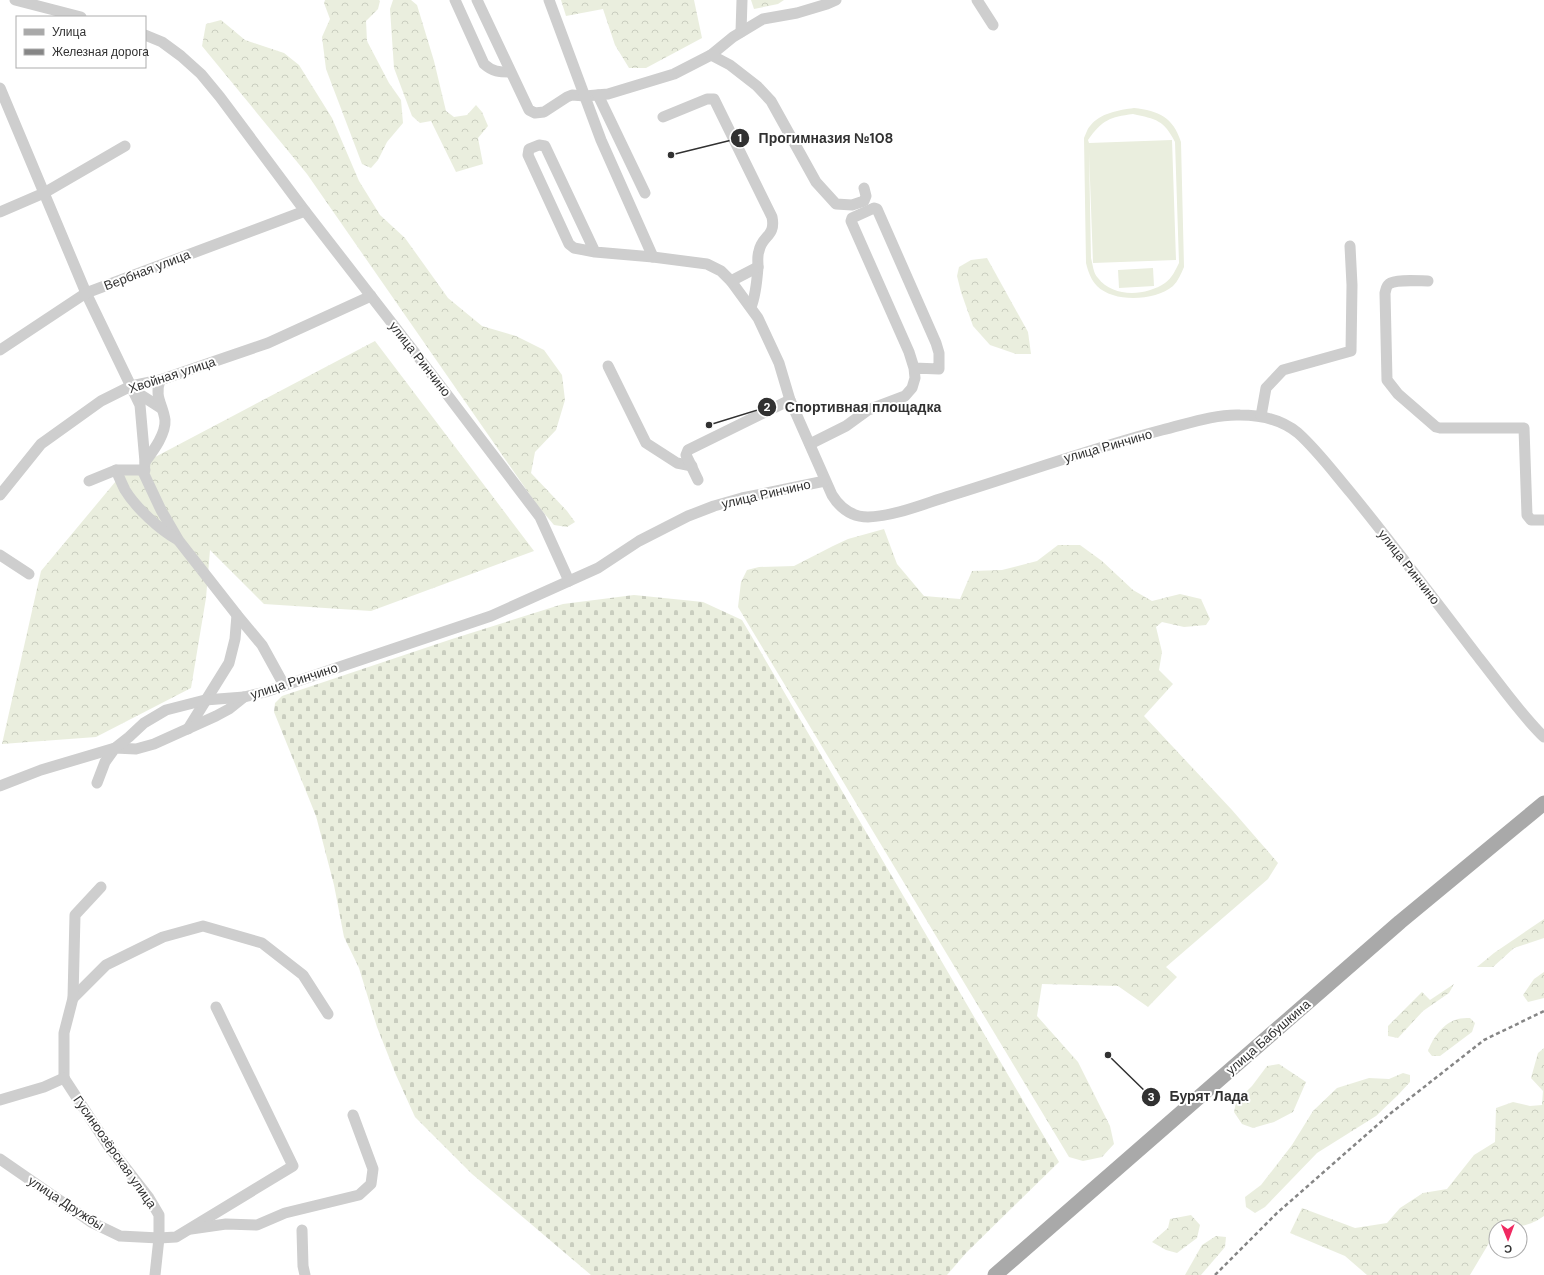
<svg xmlns="http://www.w3.org/2000/svg" width="1544" height="1275" font-family="'DM Sans',sans-serif">
<defs>
<pattern id="forest-crowns" width="20" height="18" patternUnits="userSpaceOnUse"><rect width="20" height="18" fill="#eaeede"/><path d="M2 6a3 3 0 1 1 6 0M12 15a3 3 0 1 1 6 0" fill="none" stroke="#c9cdbf"/></pattern>
<pattern id="cemetery-stones" width="16" height="16" patternUnits="userSpaceOnUse"><rect width="16" height="16" fill="#eaeede"/><path d="M2 7V4a2 2 0 0 1 4 0v3zM10 15v-3a2 2 0 0 1 4 0v3z" fill="#c9cdbf"/></pattern>
</defs>
<rect width="100%" height="100%" fill="#fff"/>
<g fill="url(#forest-crowns)">
<path d="M 325,0 L 379,0 L 380,1 L 378,9 L 366,21 L 367,41 L 389,83 L 401,100 L 403,123 L 387,142 L 378,160 L 371,168 L 362,164 L 326,69 L 322,37 L 330,19 L 324,3 Z"/>
<path d="M 393,0 L 411,0 L 417,5 L 434,61 L 446,111 L 454,117 L 467,115 L 476,105 L 482,112 L 488,126 L 478,138 L 483,164 L 456,172 L 431,121 L 420,123 L 412,116 L 394,68 L 390,9 Z"/>
<path d="M 561,0 L 694,0 L 702,38 L 646,68 L 629,68 L 615,45 L 603,9 L 566,16 Z"/>
<path d="M 751,0 L 784,0 L 778,4 L 754,9 Z"/>
<path d="M 221,20 L 245,40 L 284,53 L 299,65 L 332,118 L 359,181 L 380,215 L 405,238 L 448,298 L 482,326 L 516,336 L 544,350 L 562,375 L 565,400 L 556,430 L 535,452 L 531,473 L 567,511 L 575,522 L 567,527 L 554,525 L 537,505 L 307,174 L 202,46 L 206,24 Z"/>
<path d="M 987,258 L 1028,332 L 1031,354 L 1016,354 L 990,345 L 973,326 L 961,292 L 957,276 L 959,267 L 971,260 Z"/>
<path d="M 375,341 L 534,551 L 371,611 L 264,604 L 210,550 L 206,598 L 191,688 L 96,737 L 2,744 L 41,571 L 121,475 Z"/>
<path d="M 884,529 L 897,564 L 924,596 L 960,599 L 972,571 L 1002,570 L 1037,561 L 1058,545 L 1080,545 L 1102,561 L 1133,590 L 1152,601 L 1180,594 L 1201,599 L 1210,619 L 1206,625 L 1184,627 L 1162,622 L 1156,627 L 1162,652 L 1159,670 L 1173,684 L 1144,716 L 1232,810 L 1278,863 L 1268,879 L 1166,967 L 1177,977 L 1148,1007 L 1118,986 L 1042,984 L 1037,1016 L 1078,1062 L 1110,1126 L 1114,1144 L 1102,1157 L 1083,1161 L 1069,1157 L 738,607 L 741,582 L 747,570 L 759,567 L 794,566 L 833,546 L 848,539 Z"/>
<path d="M 1544,919 L 1544,938 L 1514,948 L 1493,967 L 1477,967 L 1494,953 Z"/>
<path d="M 1544,972 L 1544,998 L 1528,1002 L 1523,995 L 1534,979 Z"/>
<path d="M 1454,984 L 1449,993 L 1423,1011 L 1398,1038 L 1388,1036 L 1388,1026 L 1422,992 L 1430,1000 Z"/>
<path d="M 1470,1018 L 1475,1023 L 1472,1032 L 1440,1056 L 1432,1056 L 1428,1051 C 1433,1038 1443,1023 1458,1019 C 1461,1018 1466,1018 1470,1018 Z"/>
<path d="M 1544,1048 L 1544,1216 C 1527,1228 1516,1227 1496,1227 L 1496,1236 L 1492,1238 L 1470,1275 L 1367,1275 L 1345,1256 L 1290,1233 L 1302,1208 L 1355,1228 L 1387,1223 L 1400,1208 L 1423,1193 L 1447,1189 L 1474,1155 L 1495,1142 L 1496,1108 L 1513,1102 L 1530,1106 L 1542,1105 L 1543,1091 L 1531,1078 L 1538,1053 Z"/>
<path d="M 1279,1064 L 1306,1082 L 1293,1112 L 1274,1122 L 1253,1128 L 1242,1124 L 1234,1112 L 1236,1102 L 1252,1086 L 1267,1066 Z"/>
<path d="M 1403,1073 L 1410,1075 L 1410,1082 L 1398,1095 L 1376,1116 L 1317,1153 L 1265,1207 L 1255,1213 L 1246,1207 L 1245,1197 L 1261,1185 L 1292,1145 L 1313,1111 L 1337,1088 L 1369,1078 L 1389,1079 Z"/>
<path d="M 1191,1215 L 1200,1225 L 1197,1238 L 1177,1253 L 1166,1250 L 1152,1242 L 1168,1228 L 1170,1219 Z"/>
<path d="M 1216,1236 L 1226,1237 L 1225,1247 L 1201,1275 L 1185,1275 L 1202,1245 Z"/>
</g>
<path fill="url(#cemetery-stones)" d="M 634,595 L 703,602 L 742,620 L 1059,1162 L 966,1253 L 947,1275 L 591,1275 L 472,1174 L 415,1117 L 396,1075 L 377,1027 L 359,968 L 344,937 L 334,885 L 316,816 L 274,712 L 275,703 L 282,696 L 452,639 L 563,604 Z"/>
<g fill="#eaeede" fill-rule="evenodd">
<path d="M 1134,108 C 1159,111 1173,117 1181,142 L 1184,267 C 1181,274 1178,281 1173,286 C 1155,301 1114,303 1097,286 C 1091,280 1088,271 1086,263 L 1084,138 C 1086,134 1087,129 1090,126 C 1100,113 1119,110 1134,108 ZM 1133,114 C 1156,119 1164,120 1175,142 L 1179,263 C 1175,271 1172,278 1165,283 C 1146,296 1113,298 1098,278 C 1093,273 1093,265 1091,258 L 1089,152 L 1093,263 L 1176,260 L 1172,140 L 1089,143 L 1088,140 C 1102,120 1110,117 1133,114 Z"/>
<path d="M 1153,268 L 1154,286 L 1119,288 L 1118,270 Z"/>
</g>
<g fill="none" stroke-linecap="round" stroke-linejoin="round">
<g stroke="#cecece" stroke-width="11">
<path d="M 15,0 L 81,17"/>
<path d="M 455,0 L 484,64 C 493,72 499,72 510,72"/>
<path d="M 477,0 L 529,110 L 535,113 L 544,112 L 567,97 L 572,95 L 585,96 L 608,94 L 674,74 L 711,55 L 733,37 L 763,19 L 797,13 L 827,4 L 836,0"/>
<path d="M 549,0 L 601,140 L 653,257"/>
<path d="M 977,0 L 993,25"/>
<path d="M 741,32 L 742,0"/>
<path d="M 145,35 L 162,42 L 181,56 L 201,74 L 220,97 L 305,211 L 433,376 L 540,517 L 569,581"/>
<path d="M 711,55 L 730,65 L 757,86 L 771,101 L 816,182 L 836,204 L 852,205 L 864,201 L 866,196 L 864,188"/>
<path d="M 0,88 L 86,293 L 140,405 L 145,462 L 144,474 L 161,510 L 179,541 L 237,615 L 262,645 L 284,685"/>
<path d="M 598,95 L 645,193"/>
<path d="M 663,117 L 707,99 L 714,99 L 772,217 C 776,237 762,235 759,251 C 757,256 758,261 758,267 C 757,280 756,295 751,307"/>
<path d="M 0,212 L 44,193 L 125,146"/>
<path d="M 595,252 L 574,248 L 569,244 L 528,155 L 529,149 L 539,145 L 545,146 L 595,252 L 653,257 L 707,264 L 721,271 L 731,281 L 758,318 L 779,363 L 790,400 L 832,495 C 840,508 852,517 868,517 C 894,516 921,505 946,497 C 1018,475 1089,449 1162,430 C 1187,424 1214,414 1240,415 C 1260,415 1282,420 1298,433 C 1318,451 1334,473 1351,493 C 1395,547 1437,603 1479,658 C 1499,683 1521,715 1544,737"/>
<path d="M 731,281 L 758,267"/>
<path d="M 1428,281 C 1420,281 1395,279 1389,284 C 1386,286 1386,290 1385,293 L 1387,380 L 1398,394 L 1436,427 L 1440,428 L 1524,428 L 1527,515 L 1531,520 L 1544,520"/>
<path d="M 0,350 L 86,293 L 305,211"/>
<path d="M 608,366 L 646,443 L 677,463 L 692,466"/>
<path d="M 133,390 L 161,408"/>
<path d="M 1261,416 L 1266,388 L 1283,370 L 1351,351 L 1352,285 L 1350,246"/>
<path d="M 810,444 L 846,426 L 868,410 L 905,396 L 912,388 L 915,378 L 914,368 L 909,352 L 851,221 L 852,218 L 874,208 L 877,209 L 936,343 L 939,353 L 939,369 L 914,368"/>
<path d="M 145,462 C 153,451 166,434 165,420 C 163,404 154,398 160,380"/>
<path d="M 116,470 C 119,477 122,484 125,490 C 136,508 160,530 178,540"/>
<path d="M 698,480 L 686,455 L 688,450 L 790,400"/>
<path d="M 89,481 L 116,470 L 145,470"/>
<path d="M 0,495 L 41,444 L 101,401 L 131,386 L 160,380 L 268,343 L 371,296"/>
<path d="M 0,555 L 29,574"/>
<path d="M 188,729 L 229,663 L 235,639 L 237,615"/>
<path d="M 97,783 L 105,762 L 115,748 L 136,749 L 154,744 L 216,716 L 229,709 L 244,697"/>
<path d="M 0,786 L 41,770 L 115,748 L 129,737 L 144,723 L 166,710 L 205,700 L 244,697 L 265,692 L 491,616 L 598,568 L 639,541 L 688,516 L 714,506 L 742,498 L 825,481"/>
<path d="M 73,998 L 106,965 L 163,937 L 203,926 L 262,943 L 303,975 L 328,1014"/>
<path d="M 64,1078 L 107,1144 L 149,1198 L 159,1215 L 159,1238 L 155,1275"/>
<path d="M 64,1078 L 64,1033 L 73,998 L 75,915 L 101,887"/>
<path d="M 0,1100 L 44,1087 L 64,1078"/>
<path d="M 0,1159 L 91,1222 L 120,1236 L 159,1238 L 176,1237 L 293,1166 L 216,1007"/>
<path d="M 191,1229 L 226,1224 L 257,1225 L 285,1213 L 359,1195 L 371,1184 L 373,1169 L 353,1115"/>
<path d="M 302,1230 L 303,1266 L 305,1275"/>
</g>
<path stroke="#a9a9a9" stroke-width="15" d="M 995,1275 L 1400,922 L 1544,803"/>
<path stroke="#868686" stroke-width="2.5" stroke-dasharray="4 3" stroke-linecap="butt" d="M 1215,1275 L 1277,1213 L 1391,1113 L 1484,1040 L 1544,1011"/>
</g>
<g text-anchor="middle" dominant-baseline="central" stroke-width="4" stroke-linejoin="round" paint-order="stroke">
<g font-size="13" fill="#313131" stroke="#fff">
<text transform="translate(147 270) rotate(-21)">Вербная улица</text>
<text transform="translate(420 359) rotate(52)">улица Ринчино</text>
<text transform="translate(172 375) rotate(-18)">Хвойная улица</text>
<text transform="translate(1108 446) rotate(-16)">улица Ринчино</text>
<text transform="translate(766 494) rotate(-13)">улица Ринчино</text>
<text transform="translate(1409 567) rotate(52)">улица Ринчино</text>
<text transform="translate(294 681) rotate(-18)">улица Ринчино</text>
<text transform="translate(1268 1037) rotate(-41)">улица Бабушкина</text>
<text transform="translate(115 1152) rotate(55)">Гусиноозёрская улица</text>
<text transform="translate(66 1203) rotate(33)">улица Дружбы</text>
</g>
</g>
<path fill="none" stroke="#313131" stroke-width="1.5" d="M671 155L740 138M709 425L767 407M1108 1055L1151 1097"/>
<g fill="#313131" stroke="#fff" stroke-width="1.5">
<circle cx="671" cy="155" r="4"/>
<circle cx="709" cy="425" r="4"/>
<circle cx="1108" cy="1055" r="4"/>
<circle cx="740" cy="138" r="10"/>
<circle cx="767" cy="407" r="10"/>
<circle cx="1151" cy="1097" r="10"/>
</g>
<g font-size="12" text-anchor="middle" font-weight="bold" fill="#fff">
<text x="740" y="142">1</text>
<text x="767" y="411">2</text>
<text x="1151" y="1101">3</text>
</g>
<g font-size="14" text-anchor="middle" font-weight="bold" fill="#313131" stroke="#fff" stroke-width="4" stroke-linejoin="round" paint-order="stroke">
<text x="826" y="143">Прогимназия №108</text>
<text x="863" y="412">Спортивная площадка</text>
<text x="1209" y="1101">Бурят Лада</text>
</g>
<rect x="16" y="16" width="130" height="52" fill="#ffffff" stroke="#adadad"/>
<rect x="24" y="29" width="20" height="6" fill="#a9a9a9" stroke="#adadad"/>
<text x="52" y="36" font-size="12" fill="#313131">Улица</text>
<rect x="24" y="49" width="20" height="6" fill="#868686" stroke="#adadad"/>
<text x="52" y="56" font-size="12" fill="#313131">Железная дорога</text>
<g transform="translate(1508 1239) rotate(179)"><circle r="19" fill="#ffffff" stroke="#adadad"/>
<path d="M0-3L7 15L0 10L-7 15Z" fill="#f02a62"/>
<text y="-6" font-size="11" font-weight="bold" text-anchor="middle" fill="#313131">С</text>
</g>
</svg>
